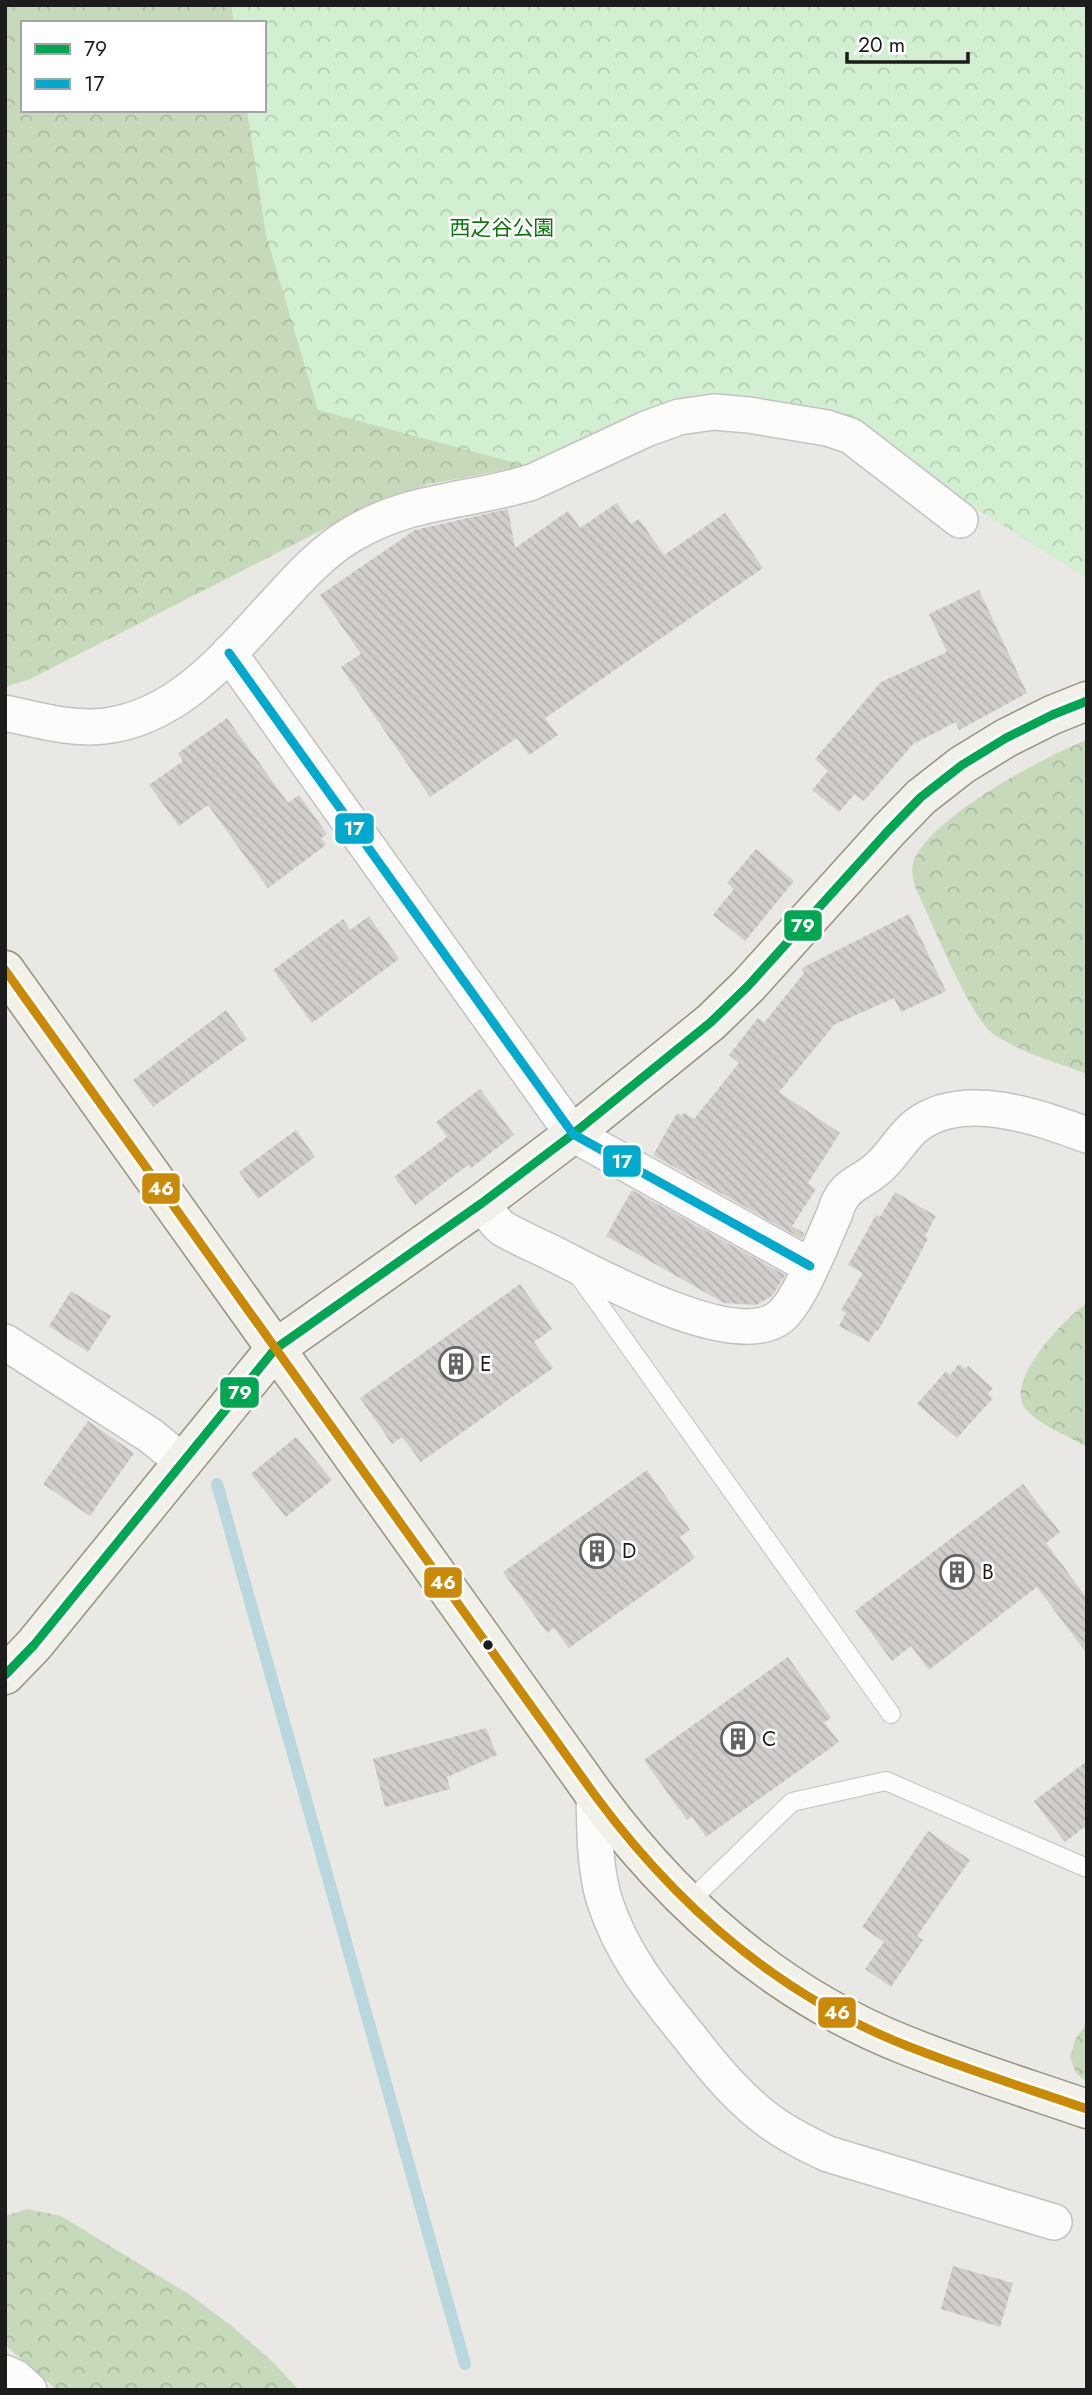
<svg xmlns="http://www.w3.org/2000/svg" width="1092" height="2395" font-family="Jost,'Noto Sans JP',sans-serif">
<defs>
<pattern id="forest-crowns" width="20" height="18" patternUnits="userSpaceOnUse" patternTransform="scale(1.75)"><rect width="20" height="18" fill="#c7d9bb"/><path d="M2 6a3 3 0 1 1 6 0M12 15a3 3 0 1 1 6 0" fill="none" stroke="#aabaa0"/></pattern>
<pattern id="park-crowns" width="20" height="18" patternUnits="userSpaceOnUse" patternTransform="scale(1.75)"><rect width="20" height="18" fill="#d2f0d1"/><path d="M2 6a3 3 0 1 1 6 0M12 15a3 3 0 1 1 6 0" fill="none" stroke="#b4cdb3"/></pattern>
<pattern id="building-back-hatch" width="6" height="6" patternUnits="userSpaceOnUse" patternTransform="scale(1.75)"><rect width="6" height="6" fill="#d1cecc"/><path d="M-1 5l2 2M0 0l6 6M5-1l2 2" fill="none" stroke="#b3b0af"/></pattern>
</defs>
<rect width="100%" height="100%" fill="#eae8e5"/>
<g fill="url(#forest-crowns)" fill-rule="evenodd">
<path d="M 5,5 L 1087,5 L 1087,578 L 971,505 L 882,435 L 859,420 L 831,410 L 752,397 L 714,394 L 675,399 L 639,412 L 527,466 L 429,484 L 383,499 L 30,679 L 5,687 ZM 23,23 L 264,23 L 264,110 L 23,110 Z"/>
<path d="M 1087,740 L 1087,1074 C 1055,1062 1020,1053 992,1033 C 969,1015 931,920 916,889 C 913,879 910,869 915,858 C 935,815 1043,757 1087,740 Z"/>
<path d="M 1087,1303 L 1087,1447 C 1070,1437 1031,1421 1023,1405 C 1009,1376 1065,1318 1087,1303 Z"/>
<path d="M 1087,2023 L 1087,2082 L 1076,2073 L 1070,2057 L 1076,2038 Z"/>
<path d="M 27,2209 L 61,2216 L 190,2295 L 233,2327 L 274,2363 L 299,2390 L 57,2390 L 5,2345 L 5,2216 Z"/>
</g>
<path fill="url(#park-crowns)" d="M 231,5 L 1087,5 L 1087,578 L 971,505 L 882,435 L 859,420 L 831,410 L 752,397 L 714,394 L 675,399 L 639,412 L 527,466 L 318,410 L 266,235 L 247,110 L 264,110 L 264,23 L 234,23 Z"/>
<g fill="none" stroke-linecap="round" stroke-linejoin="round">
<path stroke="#b8d8dd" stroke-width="12" d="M 217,1484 L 465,2364"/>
</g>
<g fill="url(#building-back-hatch)">
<path d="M 617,503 L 631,524 L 639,519 L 664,555 L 725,513 L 763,568 L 545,718 L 558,735 L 529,755 L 517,738 L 430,797 L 341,667 L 361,654 L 320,595 L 415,530 L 508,509 L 515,548 L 568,511 L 580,528 Z"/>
<path d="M 979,590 L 1027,693 L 959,730 L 956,722 L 913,744 L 864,801 L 855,794 L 839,812 L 812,790 L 828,771 L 815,759 L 881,682 L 947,652 L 929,614 Z"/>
<path d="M 227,718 L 288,803 L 299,795 L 327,834 L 321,838 L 326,845 L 268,888 L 208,805 L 179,826 L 149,785 L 183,761 L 178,753 Z"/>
<path d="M 756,849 L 794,881 L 745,941 L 713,915 L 734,889 L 727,883 Z"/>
<path d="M 909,914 L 946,991 L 901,1012 L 894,998 L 834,1025 L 779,1092 L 840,1133 L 808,1183 L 816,1189 L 792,1226 L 804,1233 L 802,1239 L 653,1155 L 677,1113 L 682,1116 L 684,1113 L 694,1119 L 739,1063 L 729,1055 L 758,1018 L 764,1023 L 804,973 L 802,968 Z"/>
<path d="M 369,916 L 399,959 L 312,1023 L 273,970 L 343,919 L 350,930 Z"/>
<path d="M 226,1010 L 247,1039 L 153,1107 L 133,1080 Z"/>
<path d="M 480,1089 L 514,1135 L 471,1168 L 468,1165 L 415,1205 L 394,1177 L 447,1137 L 436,1122 Z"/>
<path d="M 296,1130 L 315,1157 L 258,1199 L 239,1172 Z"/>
<path d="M 632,1190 L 785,1275 L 772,1296 L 756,1305 L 724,1303 L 606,1236 Z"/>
<path d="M 895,1192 L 936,1216 L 925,1236 L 928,1238 L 908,1277 L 878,1331 L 876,1330 L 869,1342 L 839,1326 L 846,1313 L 841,1310 L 863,1273 L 848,1265 L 876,1215 L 880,1217 Z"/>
<path d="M 520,1284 L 552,1329 L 534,1342 L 553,1368 L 421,1462 L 402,1437 L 392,1444 L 360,1398 Z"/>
<path d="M 71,1291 L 111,1316 L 88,1352 L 49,1326 Z"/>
<path d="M 959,1364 L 965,1369 L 968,1366 L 993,1388 L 988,1394 L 993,1398 L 957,1438 L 917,1404 L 946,1371 L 950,1375 Z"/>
<path d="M 88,1421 L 134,1453 L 90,1516 L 43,1484 Z"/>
<path d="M 296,1437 L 332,1480 L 286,1517 L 251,1474 Z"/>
<path d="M 647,1470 L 690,1530 L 680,1537 L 695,1558 L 569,1648 L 554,1628 L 547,1633 L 503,1572 Z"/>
<path d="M 1023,1484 L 1060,1532 L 1046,1543 L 1087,1598 L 1087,1654 L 1037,1587 L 929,1670 L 911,1646 L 892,1661 L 855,1611 Z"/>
<path d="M 788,1657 L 831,1718 L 824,1722 L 839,1742 L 706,1837 L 692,1817 L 687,1820 L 644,1760 Z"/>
<path d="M 486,1728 L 497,1755 L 447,1777 L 450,1789 L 385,1807 L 373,1759 Z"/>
<path d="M 1087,1761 L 1087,1825 L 1065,1842 L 1034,1801 Z"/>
<path d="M 928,1831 L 970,1860 L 917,1936 L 923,1940 L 891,1987 L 865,1969 L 884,1942 L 862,1927 Z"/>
<path d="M 953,2266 L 1013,2283 L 1000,2327 L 941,2309 Z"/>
</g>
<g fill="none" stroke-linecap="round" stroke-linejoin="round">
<g stroke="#c3c2c1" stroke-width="20">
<g id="lane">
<path d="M 576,1272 L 891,1714"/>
<path d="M 687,1904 L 792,1802 L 886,1781 L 1087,1868"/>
</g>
</g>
<g stroke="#c3c2c1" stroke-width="38">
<g id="street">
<path d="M 229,653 L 573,1134 L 810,1266"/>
<path d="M 5,713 C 37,720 73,730 105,726 C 179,717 228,655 275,604 C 298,579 320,554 349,536 C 409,499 468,502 532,482 L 646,429 L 679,417 L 714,412 L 749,415 L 827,428 L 851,436 L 960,520"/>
<path d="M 482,1203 C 488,1211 494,1222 502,1228 C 520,1239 541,1247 560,1257 C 603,1279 736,1352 780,1317 C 800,1301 823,1239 835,1213 C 843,1184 857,1186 877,1169 C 893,1156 901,1137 917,1125 C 964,1090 1038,1117 1087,1135"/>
<path d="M 5,1342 L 151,1436 L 184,1463"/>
<path d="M 594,1794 C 595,1829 594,1865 604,1899 C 621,1954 655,1995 691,2039 C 715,2070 740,2100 772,2123 C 790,2136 809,2145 828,2154 L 1054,2222"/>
<path d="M 5,2373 L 16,2378 L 29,2390"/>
</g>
</g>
<g stroke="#93937e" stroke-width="41">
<g id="secondary">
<path d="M 5,970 L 594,1794 C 675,1904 776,1994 905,2045 C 965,2069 1026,2088 1087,2109"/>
<path d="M 5,1675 L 34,1645 L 275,1349 L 482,1203 L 573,1134 L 711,1022 L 748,986 L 888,831 L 921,797 L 962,765 L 1006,738 L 1052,715 L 1087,701"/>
</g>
</g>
<use href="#lane" stroke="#fcfcfb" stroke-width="18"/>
<use href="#street" stroke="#fcfcfb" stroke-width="35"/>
<use href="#secondary" stroke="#f2f1e9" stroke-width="38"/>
<g stroke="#fff" stroke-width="14">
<path id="bus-1" d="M 5,1675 L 34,1645 L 275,1349 L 482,1203 L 573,1134 L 711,1022 L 748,986 L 888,831 L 921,797 L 962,765 L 1006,738 L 1052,715 L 1087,701"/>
</g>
<g stroke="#fff" stroke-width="14">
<path id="bus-2" d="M 229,653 L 573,1134 L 810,1266"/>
</g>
<g stroke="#fff" stroke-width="14">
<path id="bus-3" d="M 5,970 L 594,1794 C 675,1904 776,1994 905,2045 C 965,2069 1026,2088 1087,2109"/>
</g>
<use href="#bus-1" stroke="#00a651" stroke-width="9"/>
<use href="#bus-2" stroke="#00a9ce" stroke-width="9"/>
<use href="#bus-3" stroke="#cb8a06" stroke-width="9"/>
</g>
<defs>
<g id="building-ring" transform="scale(1.75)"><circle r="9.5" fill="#fff" stroke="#646362" stroke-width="1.5"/><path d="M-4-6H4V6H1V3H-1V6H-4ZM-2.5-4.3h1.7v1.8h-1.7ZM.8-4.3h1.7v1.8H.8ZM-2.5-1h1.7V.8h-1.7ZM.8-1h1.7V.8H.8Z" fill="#646362"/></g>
</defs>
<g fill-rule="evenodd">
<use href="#building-ring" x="456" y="1364"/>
<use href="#building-ring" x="597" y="1551"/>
<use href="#building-ring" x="957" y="1572"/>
<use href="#building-ring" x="738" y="1739"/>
</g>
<circle fill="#1c1c1c" stroke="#fff" stroke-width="2.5" cx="488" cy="1645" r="6"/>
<g text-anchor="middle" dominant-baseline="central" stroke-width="5" stroke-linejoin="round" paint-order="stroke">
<g font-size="21" fill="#0e7610" stroke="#fff">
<text x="502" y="228">西之谷公園</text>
</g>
<g font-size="21" fill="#1c1c1c" stroke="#fff" text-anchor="start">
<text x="480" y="1364">E</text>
<text x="622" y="1551">D</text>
<text x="982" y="1572">B</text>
<text x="762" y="1739">C</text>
</g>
</g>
<g stroke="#fff" stroke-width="2.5">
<rect x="334" y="812" width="41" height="33" rx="7" fill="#00a9ce"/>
<rect x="783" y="909" width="40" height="33" rx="7" fill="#00a651"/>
<rect x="602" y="1144" width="40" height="34" rx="7" fill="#00a9ce"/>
<rect x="141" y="1172" width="40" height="33" rx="7" fill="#cb8a06"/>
<rect x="219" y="1376" width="41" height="33" rx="7" fill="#00a651"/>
<rect x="423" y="1566" width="40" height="33" rx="7" fill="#cb8a06"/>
<rect x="817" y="1996" width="40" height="33" rx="7" fill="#cb8a06"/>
</g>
<g font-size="19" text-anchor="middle" font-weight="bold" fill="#fff">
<text x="354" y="835">17</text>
<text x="803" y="932">79</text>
<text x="622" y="1168">17</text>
<text x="161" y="1195">46</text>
<text x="240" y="1399">79</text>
<text x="443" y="1589">46</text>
<text x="837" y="2019">46</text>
</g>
<rect width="1092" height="2395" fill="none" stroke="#1c1c1c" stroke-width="14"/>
<rect x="21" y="21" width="245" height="91" fill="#ffffff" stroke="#a4a4a4" stroke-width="2"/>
<rect x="35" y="44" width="35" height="10" fill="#00a651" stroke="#a4a4a4" stroke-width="2"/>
<text x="84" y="56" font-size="21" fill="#1c1c1c">79</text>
<rect x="35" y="79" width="35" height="10" fill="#00a9ce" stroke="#a4a4a4" stroke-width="2"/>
<text x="84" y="91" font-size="21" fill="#1c1c1c">17</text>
<path d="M847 52v10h121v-10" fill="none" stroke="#1c1c1c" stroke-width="3.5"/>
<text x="858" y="52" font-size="21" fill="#1c1c1c" stroke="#ffffff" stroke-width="5" paint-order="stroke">20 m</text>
</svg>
